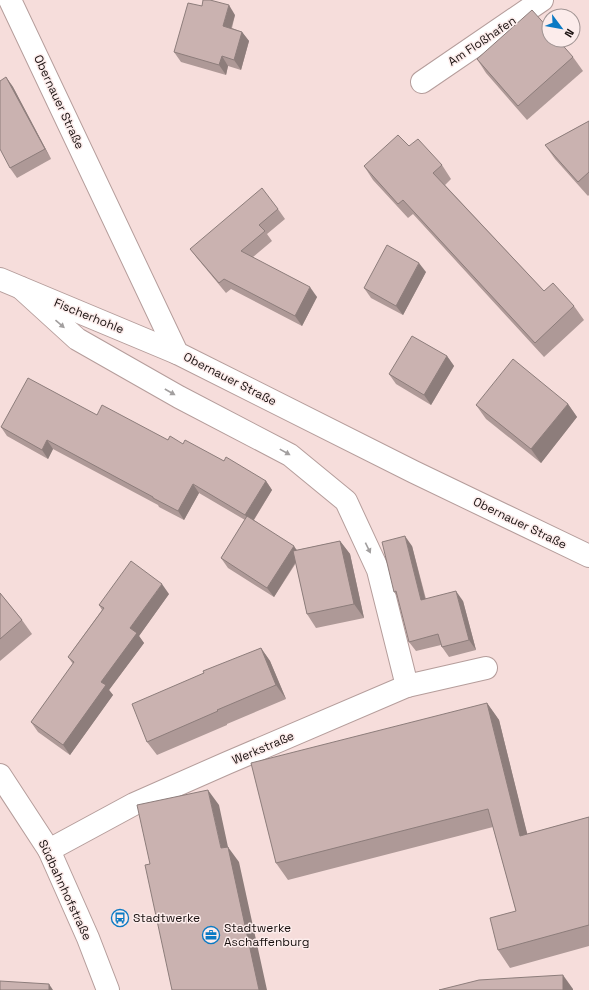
<svg xmlns="http://www.w3.org/2000/svg" width="589" height="990" font-family="'Space Grotesk',sans-serif">
<rect width="100%" height="100%" fill="#f6dddb"/>
<g fill="none" stroke-linecap="round" stroke-linejoin="round">
<g stroke="#b59d9b" stroke-width="24">
<g id="minor">
<path d="M 10,0 L 177,353 L 414,472 L 589,556"/>
<path d="M 422,82 L 542,0"/>
<path d="M 0,279 L 177,353"/>
<path d="M 21,288 L 77,339 L 179,397 L 290,455 L 346,501 L 378,570 L 407,686"/>
<path d="M 49,850 L 134,804 L 227,763 L 407,686 L 486,668"/>
</g>
</g>
<g stroke="#b59d9b" stroke-width="24">
<path id="tertiary" d="M 0,775 L 49,850 L 88,938 L 108,990"/>
</g>
<use href="#minor" stroke="#fff" stroke-width="22"/>
<use href="#tertiary" stroke="#fff" stroke-width="22"/>
</g>
<g fill="#ae9997">
<path d="M 235,15 L 232,28 L 242,32 L 249,41 L 241,70 L 228,66 L 226,75 L 181,62 L 174,52 Z"/>
<path d="M 573,57 L 583,71 L 527,120 L 486,73 L 477,59 Z"/>
<path d="M 6,77 L 13,87 L 51,159 L 17,178 L 10,168 Z"/>
<path d="M 589,121 L 589,195 L 588,196 L 555,159 L 545,145 Z"/>
<path d="M 409,146 L 442,165 L 451,179 L 445,185 L 544,291 L 574,306 L 584,320 L 544,357 L 413,214 L 408,218 L 373,180 L 364,166 Z"/>
<path d="M 278,209 L 285,219 L 267,234 L 272,241 L 253,257 L 317,297 L 302,326 L 231,289 L 226,293 L 197,258 L 190,249 Z"/>
<path d="M 426,272 L 403,315 L 371,298 L 364,288 Z"/>
<path d="M 447,356 L 454,366 L 431,405 L 396,384 L 389,374 Z"/>
<path d="M 568,404 L 577,417 L 541,463 L 486,419 L 476,405 Z"/>
<path d="M 97,415 L 168,440 L 183,444 L 224,461 L 266,481 L 272,490 L 254,520 L 297,550 L 340,541 L 350,554 L 364,618 L 316,628 L 307,614 L 296,563 L 274,597 L 228,568 L 221,558 L 245,520 L 199,493 L 184,520 L 159,507 L 158,505 L 53,449 L 48,459 L 7,436 L 1,427 Z"/>
<path d="M 412,546 L 426,599 L 463,601 L 476,650 L 449,657 L 442,647 L 441,645 L 416,651 L 409,642 L 398,597 L 394,592 Z"/>
<path d="M 0,593 L 22,620 L 32,634 L 0,661 Z"/>
<path d="M 169,594 L 139,636 L 144,643 L 109,690 L 113,695 L 70,755 L 38,732 L 31,722 L 73,664 L 68,657 L 102,610 L 99,605 Z"/>
<path d="M 261,648 L 270,661 L 286,699 L 227,724 L 227,725 L 157,755 L 147,742 L 204,673 Z"/>
<path d="M 487,703 L 499,720 L 527,834 L 589,817 L 589,946 L 510,968 L 498,950 L 516,911 L 493,827 L 288,880 L 276,863 Z"/>
</g>
<g fill="#8d7d7b">
<path d="M 229,5 L 235,15 L 229,35 L 223,26 Z"/>
<path d="M 242,32 L 249,41 L 241,70 L 234,60 Z"/>
<path d="M 222,56 L 228,66 L 226,75 L 219,65 Z"/>
<path d="M 6,77 L 13,87 L 51,159 L 45,149 Z"/>
<path d="M 419,263 L 426,272 L 403,315 L 396,306 Z"/>
<path d="M 310,287 L 317,297 L 302,326 L 295,316 Z"/>
<path d="M 447,356 L 454,366 L 431,405 L 424,395 Z"/>
<path d="M 568,404 L 577,417 L 541,463 L 531,449 Z"/>
<path d="M 47,440 L 53,449 L 48,459 L 42,450 Z"/>
<path d="M 266,481 L 272,490 L 251,524 L 245,515 Z"/>
<path d="M 193,484 L 199,493 L 184,520 L 178,511 Z"/>
<path d="M 405,536 L 412,546 L 428,610 L 421,600 Z"/>
<path d="M 340,541 L 350,554 L 364,618 L 354,604 Z"/>
<path d="M 294,546 L 300,555 L 274,597 L 267,588 Z"/>
<path d="M 162,584 L 169,594 L 139,636 L 144,643 L 109,690 L 113,695 L 70,755 L 63,745 L 101,682 L 130,628 Z"/>
<path d="M 456,591 L 463,601 L 476,650 L 469,640 Z"/>
<path d="M 261,648 L 270,661 L 286,699 L 276,685 Z"/>
<path d="M 487,703 L 499,720 L 532,853 L 520,836 Z"/>
<path d="M 208,790 L 219,805 L 228,847 L 239,862 L 267,990 L 259,990 L 221,848 Z"/>
<path d="M 563,975 L 573,989 L 573,990 L 563,990 Z"/>
<path d="M 49,984 L 53,990 L 49,990 Z"/>
</g>
<g fill="#cab2b0" stroke="#8d7d7b">
<path d="M 203,0 L 210,0 L 229,5 L 223,26 L 242,32 L 234,60 L 222,56 L 219,65 L 174,52 L 188,3 L 202,6 Z"/>
<path d="M 532,10 L 549,29 L 549,40 L 558,40 L 573,57 L 518,106 L 477,59 Z"/>
<path d="M 6,77 L 45,149 L 10,168 L 0,149 L 0,81 Z"/>
<path d="M 589,121 L 589,172 L 578,182 L 545,145 Z"/>
<path d="M 398,135 L 409,146 L 418,139 L 442,165 L 433,173 L 544,291 L 553,283 L 574,306 L 535,343 L 403,200 L 398,204 L 364,166 Z"/>
<path d="M 262,188 L 278,209 L 259,225 L 265,231 L 241,251 L 310,287 L 295,316 L 224,279 L 219,283 L 190,249 Z"/>
<path d="M 387,245 L 419,263 L 396,306 L 364,288 Z"/>
<path d="M 412,336 L 447,356 L 424,395 L 389,374 Z"/>
<path d="M 513,359 L 568,404 L 531,449 L 476,405 Z"/>
<path d="M 28,378 L 97,415 L 102,405 L 168,440 L 170,436 L 183,444 L 185,440 L 224,461 L 226,457 L 266,481 L 245,515 L 193,484 L 178,511 L 153,498 L 153,497 L 47,440 L 42,450 L 1,427 Z"/>
<path d="M 247,516 L 294,546 L 267,588 L 221,558 Z"/>
<path d="M 405,536 L 421,600 L 456,591 L 469,640 L 442,647 L 438,634 L 409,642 L 396,591 L 394,592 L 382,542 Z"/>
<path d="M 340,541 L 354,604 L 307,614 L 293,551 Z"/>
<path d="M 131,561 L 162,584 L 130,628 L 137,633 L 101,682 L 106,685 L 63,745 L 31,722 L 74,662 L 68,657 L 104,608 L 99,605 Z"/>
<path d="M 0,593 L 22,620 L 0,639 Z"/>
<path d="M 261,648 L 276,685 L 217,710 L 218,711 L 147,742 L 132,704 L 204,673 L 203,671 Z"/>
<path d="M 487,703 L 520,836 L 589,817 L 589,925 L 498,950 L 490,918 L 516,911 L 488,809 L 276,863 L 251,763 Z"/>
<path d="M 208,790 L 221,848 L 228,847 L 259,990 L 172,990 L 145,865 L 150,864 L 137,805 Z"/>
<path d="M 563,975 L 563,990 L 439,990 L 479,980 Z"/>
<path d="M 0,981 L 49,984 L 49,990 L 0,990 Z"/>
</g>
<defs><path id="oneway-solid" d="M-6-.8H1V-3.2L6.5 0L1 3.2V.8H-6Z"/></defs>
<g fill="#a29f9f">
<use href="#oneway-solid" transform="translate(60 324) rotate(41)"/>
<use href="#oneway-solid" transform="translate(170 392) rotate(30)"/>
<use href="#oneway-solid" transform="translate(285 452) rotate(29)"/>
<use href="#oneway-solid" transform="translate(368 548) rotate(64)"/>
</g>
<defs>
<g id="bus-ring" transform="scale(0.9)"><circle r="9.5" fill="#fceceb" stroke="#0b7ac4" stroke-width="1.5"/><path d="M-5-6H5V4H4V6H2V4H-2V6H-4V4H-5ZM-3.5-4V0h7V-4ZM-3.5 1.2v1.5H-2V1.2ZM2 1.2v1.5H3.5V1.2Z" fill="#0b7ac4"/></g>
<g id="office-ring" transform="scale(0.9)"><circle r="9.5" fill="#fceceb" stroke="#0b7ac4" stroke-width="1.5"/><path d="M-6-3h4V-5.5h4V-3h4V5H-6ZM-1-4.5V-3h2v-1.5ZM-6 0V1H6V0Z" fill="#0b7ac4"/></g>
</defs>
<g fill-rule="evenodd">
<use href="#bus-ring" x="120" y="918"/>
<use href="#office-ring" x="211" y="935"/>
</g>
<g text-anchor="middle" dominant-baseline="central" stroke-width="3" stroke-linejoin="round" paint-order="stroke">
<g font-size="12" fill="#170f0e" stroke="#fceceb">
<text transform="translate(482 41) rotate(-34)">Am Floßhafen</text>
<text transform="translate(59 102) rotate(65)">Obernauer Straße</text>
<text transform="translate(89 316) rotate(22)">Fischerhohle</text>
<text transform="translate(230 379) rotate(27)">Obernauer Straße</text>
<text transform="translate(520 523) rotate(26)">Obernauer Straße</text>
<text transform="translate(263 748) rotate(-23)">Werkstraße</text>
<text transform="translate(65 890) rotate(65)">Südbahnhofstraße</text>
</g>
<g font-size="12" fill="#170f0e" stroke="#fceceb" text-anchor="start">
<text x="133" y="918">Stadtwerke</text>
<text x="224" y="928">Stadtwerke<tspan x="224" dy="14">Aschaffenburg</tspan></text>
</g>
</g>
<g transform="translate(561 28) rotate(122)"><circle r="19" fill="#fceceb" stroke="#a09493"/>
<path d="M0-3L7 15L0 10L-7 15Z" fill="#0b7ac4"/>
<text y="-6" font-size="11" font-weight="bold" text-anchor="middle" fill="#170f0e">N</text>
</g>
</svg>
